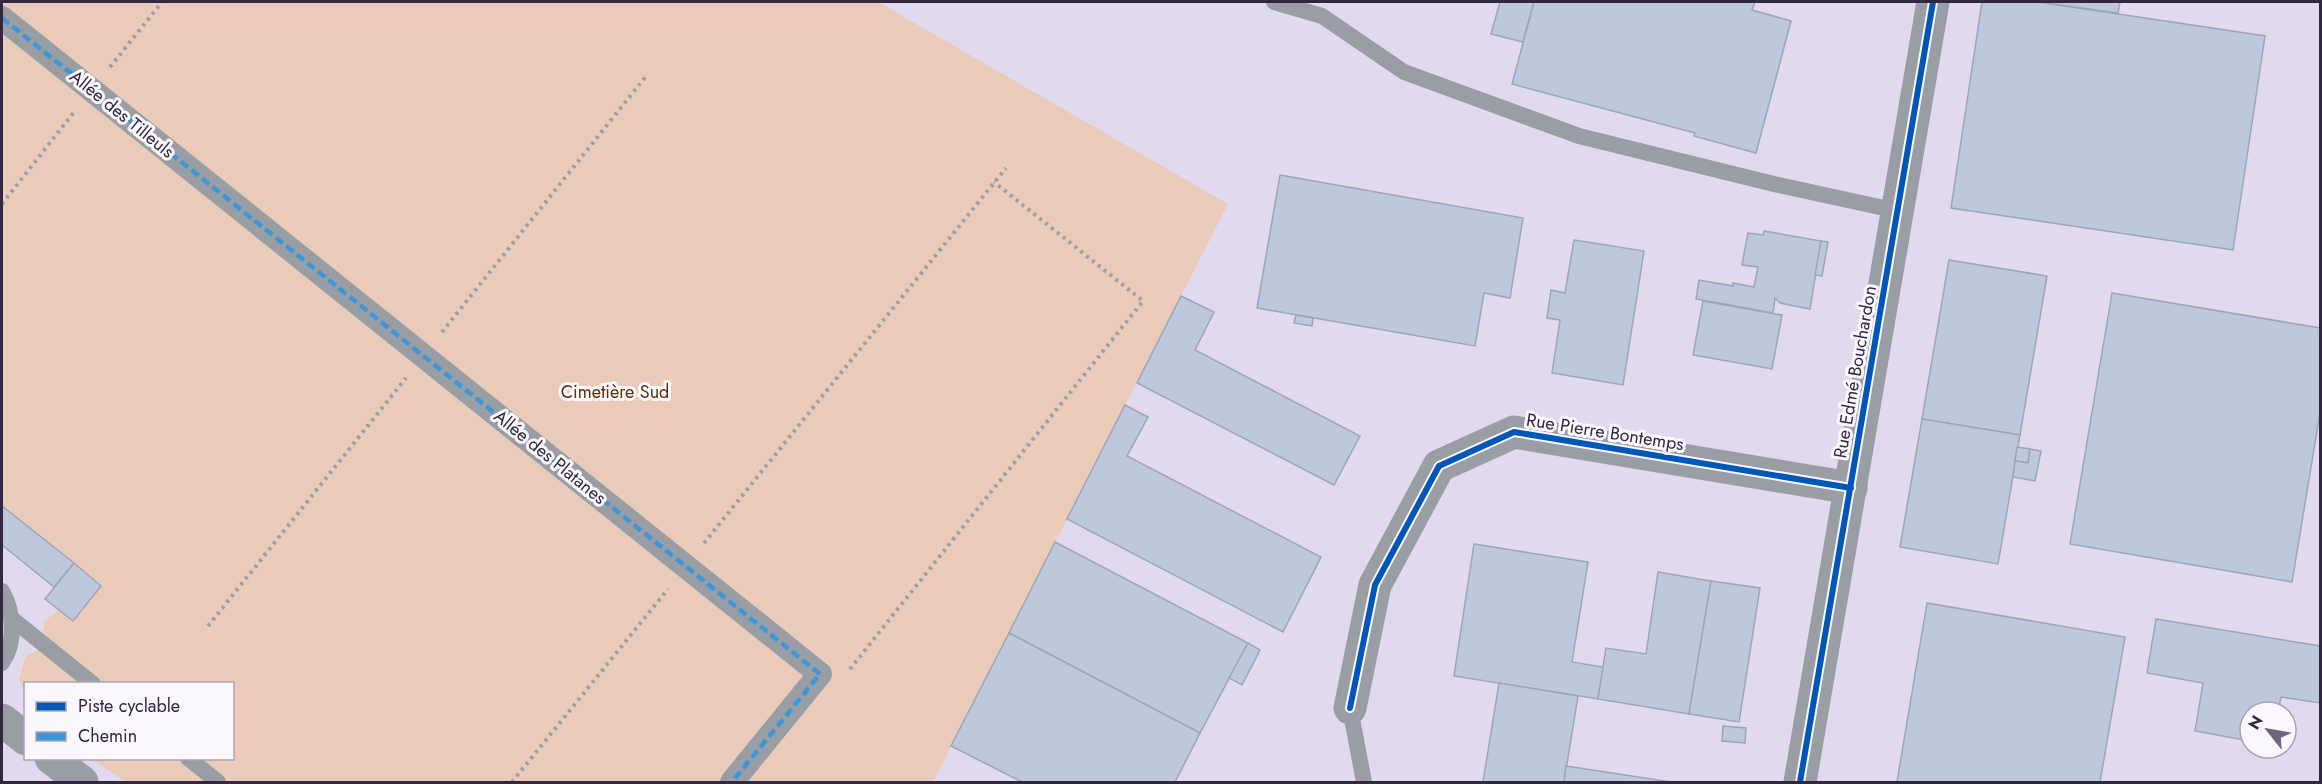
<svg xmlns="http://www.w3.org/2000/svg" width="2322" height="784" font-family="Jost,sans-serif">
<rect width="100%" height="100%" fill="#e1d9ee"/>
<path fill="#eacab9" d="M 2,2 L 878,2 L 1228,204 L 933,782 L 126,782 L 92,759 L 232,758 L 232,684 L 26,684 L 25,695 L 19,680 L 26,656 L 45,646 L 43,636 L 44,621 L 59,610 L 45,599 L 54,587 L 2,545 Z"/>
<g fill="#bec8dd" stroke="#9da5b8" stroke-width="1.5">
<path d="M 1500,2 L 1534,2 L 1523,42 L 1491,34 Z"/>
<path d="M 1534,2 L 1755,2 L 1752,10 L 1791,21 L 1756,153 L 1694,136 L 1695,133 L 1512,84 Z"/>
<path d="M 1982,2 L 2038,2 L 2265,36 L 2233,250 L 1951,208 Z"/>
<path d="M 2038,2 L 2120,2 L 2118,13 Z"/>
<path d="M 1280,175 L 1523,218 L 1510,298 L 1484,293 L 1475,346 L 1257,308 Z"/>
<path d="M 1764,231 L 1821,241 L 1810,309 L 1780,303 L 1775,298 L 1773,313 L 1696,299 L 1699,280 L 1733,286 L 1733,283 L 1754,287 L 1758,267 L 1742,265 L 1748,233 L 1763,235 Z"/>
<path d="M 1574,240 L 1644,251 L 1623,385 L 1552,373 L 1560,320 L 1547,318 L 1551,290 L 1565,293 Z"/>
<path d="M 1821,241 L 1828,242 L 1822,276 L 1815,275 Z"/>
<path d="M 1949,260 L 2047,276 L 2020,435 L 1922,419 Z"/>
<path d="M 2112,293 L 2320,328 L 2320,413 L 2292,582 L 2070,544 Z"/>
<path d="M 1181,296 L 1214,312 L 1195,350 L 1360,436 L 1334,485 L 1137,383 Z"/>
<path d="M 1703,301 L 1782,315 L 1772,369 L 1693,355 Z"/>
<path d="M 1296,315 L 1313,318 L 1312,326 L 1294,323 Z"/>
<path d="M 1125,405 L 1148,417 L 1127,456 L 1321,557 L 1283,632 L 1067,519 Z"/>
<path d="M 1922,419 L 2020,435 L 1998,564 L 1900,547 Z"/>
<path d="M 2017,447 L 2030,449 L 2028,463 L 2015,461 Z"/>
<path d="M 2030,449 L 2041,451 L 2035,481 L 2013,477 L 2015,461 L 2028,463 Z"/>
<path d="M 2,506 L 74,563 L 54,587 L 2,545 Z"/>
<path d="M 1055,542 L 1248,643 L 1200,733 L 1009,633 Z"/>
<path d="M 1474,544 L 1588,562 L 1572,662 L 1603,667 L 1598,699 L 1454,676 Z"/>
<path d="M 74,563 L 101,586 L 73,621 L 45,599 Z"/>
<path d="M 1658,572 L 1711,581 L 1689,714 L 1598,699 L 1606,648 L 1646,654 Z"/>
<path d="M 1711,581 L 1760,588 L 1739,722 L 1689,714 Z"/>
<path d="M 1927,603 L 2125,637 L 2100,782 L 1897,782 Z"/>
<path d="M 2156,619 L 2320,646 L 2320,703 L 2281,697 L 2278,712 L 2250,712 L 2250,741 L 2195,731 L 2203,683 L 2147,673 Z"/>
<path d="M 1009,633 L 1200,733 L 1175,782 L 1022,782 L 951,746 Z"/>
<path d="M 1248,643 L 1260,650 L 1242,685 L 1229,678 Z"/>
<path d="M 1499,683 L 1578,696 L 1564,782 L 1483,782 Z"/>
<path d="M 1723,726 L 1746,728 L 1745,743 L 1722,741 Z"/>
<path d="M 1566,766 L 1671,782 L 1564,782 Z"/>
</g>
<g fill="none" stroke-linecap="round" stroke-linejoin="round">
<g stroke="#9ca0a6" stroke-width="4" stroke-dasharray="3 4.5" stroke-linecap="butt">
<path d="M 110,67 L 162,2"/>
<path d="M 2,204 L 74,112"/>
<path d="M 442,332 L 647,75"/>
<path d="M 704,543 L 1006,168"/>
<path d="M 208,626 L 406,378"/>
<path d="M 850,669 L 1143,301 L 994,182"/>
<path d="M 512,782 L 668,589"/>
</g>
<g stroke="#989ea3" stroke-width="16">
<path d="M 1274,2 L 1322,16 L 1404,72 L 1579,136 L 1774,184 L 1898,211"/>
<path d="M 2,591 C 14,612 16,643 2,663"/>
<path d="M 11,618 L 93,684"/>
<path d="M 1350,708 L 1364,782"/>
<path d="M 188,758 L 218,782"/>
</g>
<path stroke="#989ea3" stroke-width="24" d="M 2,18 L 820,674 L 732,782"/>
<g stroke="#989ea3" stroke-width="33">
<path d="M 1350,708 L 1375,585 L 1439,466 L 1514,432 L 1851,488"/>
<path d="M 1800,782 L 1933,2"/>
</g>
<g stroke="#989ea3" stroke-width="33">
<path d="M 2,720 L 26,739"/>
<path d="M 51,758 L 82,782"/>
</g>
<path stroke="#3d96da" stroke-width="4.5" stroke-dasharray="9 4.5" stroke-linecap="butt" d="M 2,18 L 820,674 L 732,782"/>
<g stroke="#faf8fe" stroke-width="10">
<g id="cycleway">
<path d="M 1350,708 L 1375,585 L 1439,466 L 1514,432 L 1851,488"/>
<path d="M 1800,782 L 1933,2"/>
</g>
</g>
<use href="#cycleway" stroke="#0057b8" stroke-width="6"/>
</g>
<g text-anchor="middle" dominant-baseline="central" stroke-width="6" stroke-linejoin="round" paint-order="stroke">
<g font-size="18" fill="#312740" stroke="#faf8fe">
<text transform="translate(122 114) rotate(39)">Allée des Tilleuls</text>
<text transform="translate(1855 372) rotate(-80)">Rue Edmé Bouchardon</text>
<text transform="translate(1605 432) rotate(9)">Rue Pierre Bontemps</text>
<text transform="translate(550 457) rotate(39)">Allée des Platanes</text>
</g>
<g font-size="18" fill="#5a3100" stroke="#faf8fe">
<text x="615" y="392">Cimetière Sud</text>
</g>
</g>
<rect width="2322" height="784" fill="none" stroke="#312740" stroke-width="6"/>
<rect x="24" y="682" width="210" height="78" fill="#faf8fe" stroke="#aaa4b2" stroke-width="1.5"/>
<rect x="36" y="702" width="30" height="9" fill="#0057b8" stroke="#aaa4b2" stroke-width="1.5"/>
<text x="78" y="712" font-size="18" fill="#312740">Piste cyclable</text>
<rect x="36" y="732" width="30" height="9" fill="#3d96da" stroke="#aaa4b2" stroke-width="1.5"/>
<text x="78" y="742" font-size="18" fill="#312740">Chemin</text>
<g transform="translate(2268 730) rotate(301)"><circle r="28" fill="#faf8fe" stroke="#aaa4b2" stroke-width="1.5"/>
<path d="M0-4.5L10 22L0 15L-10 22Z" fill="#6f657d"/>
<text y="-9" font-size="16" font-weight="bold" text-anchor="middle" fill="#312740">N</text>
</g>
</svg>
